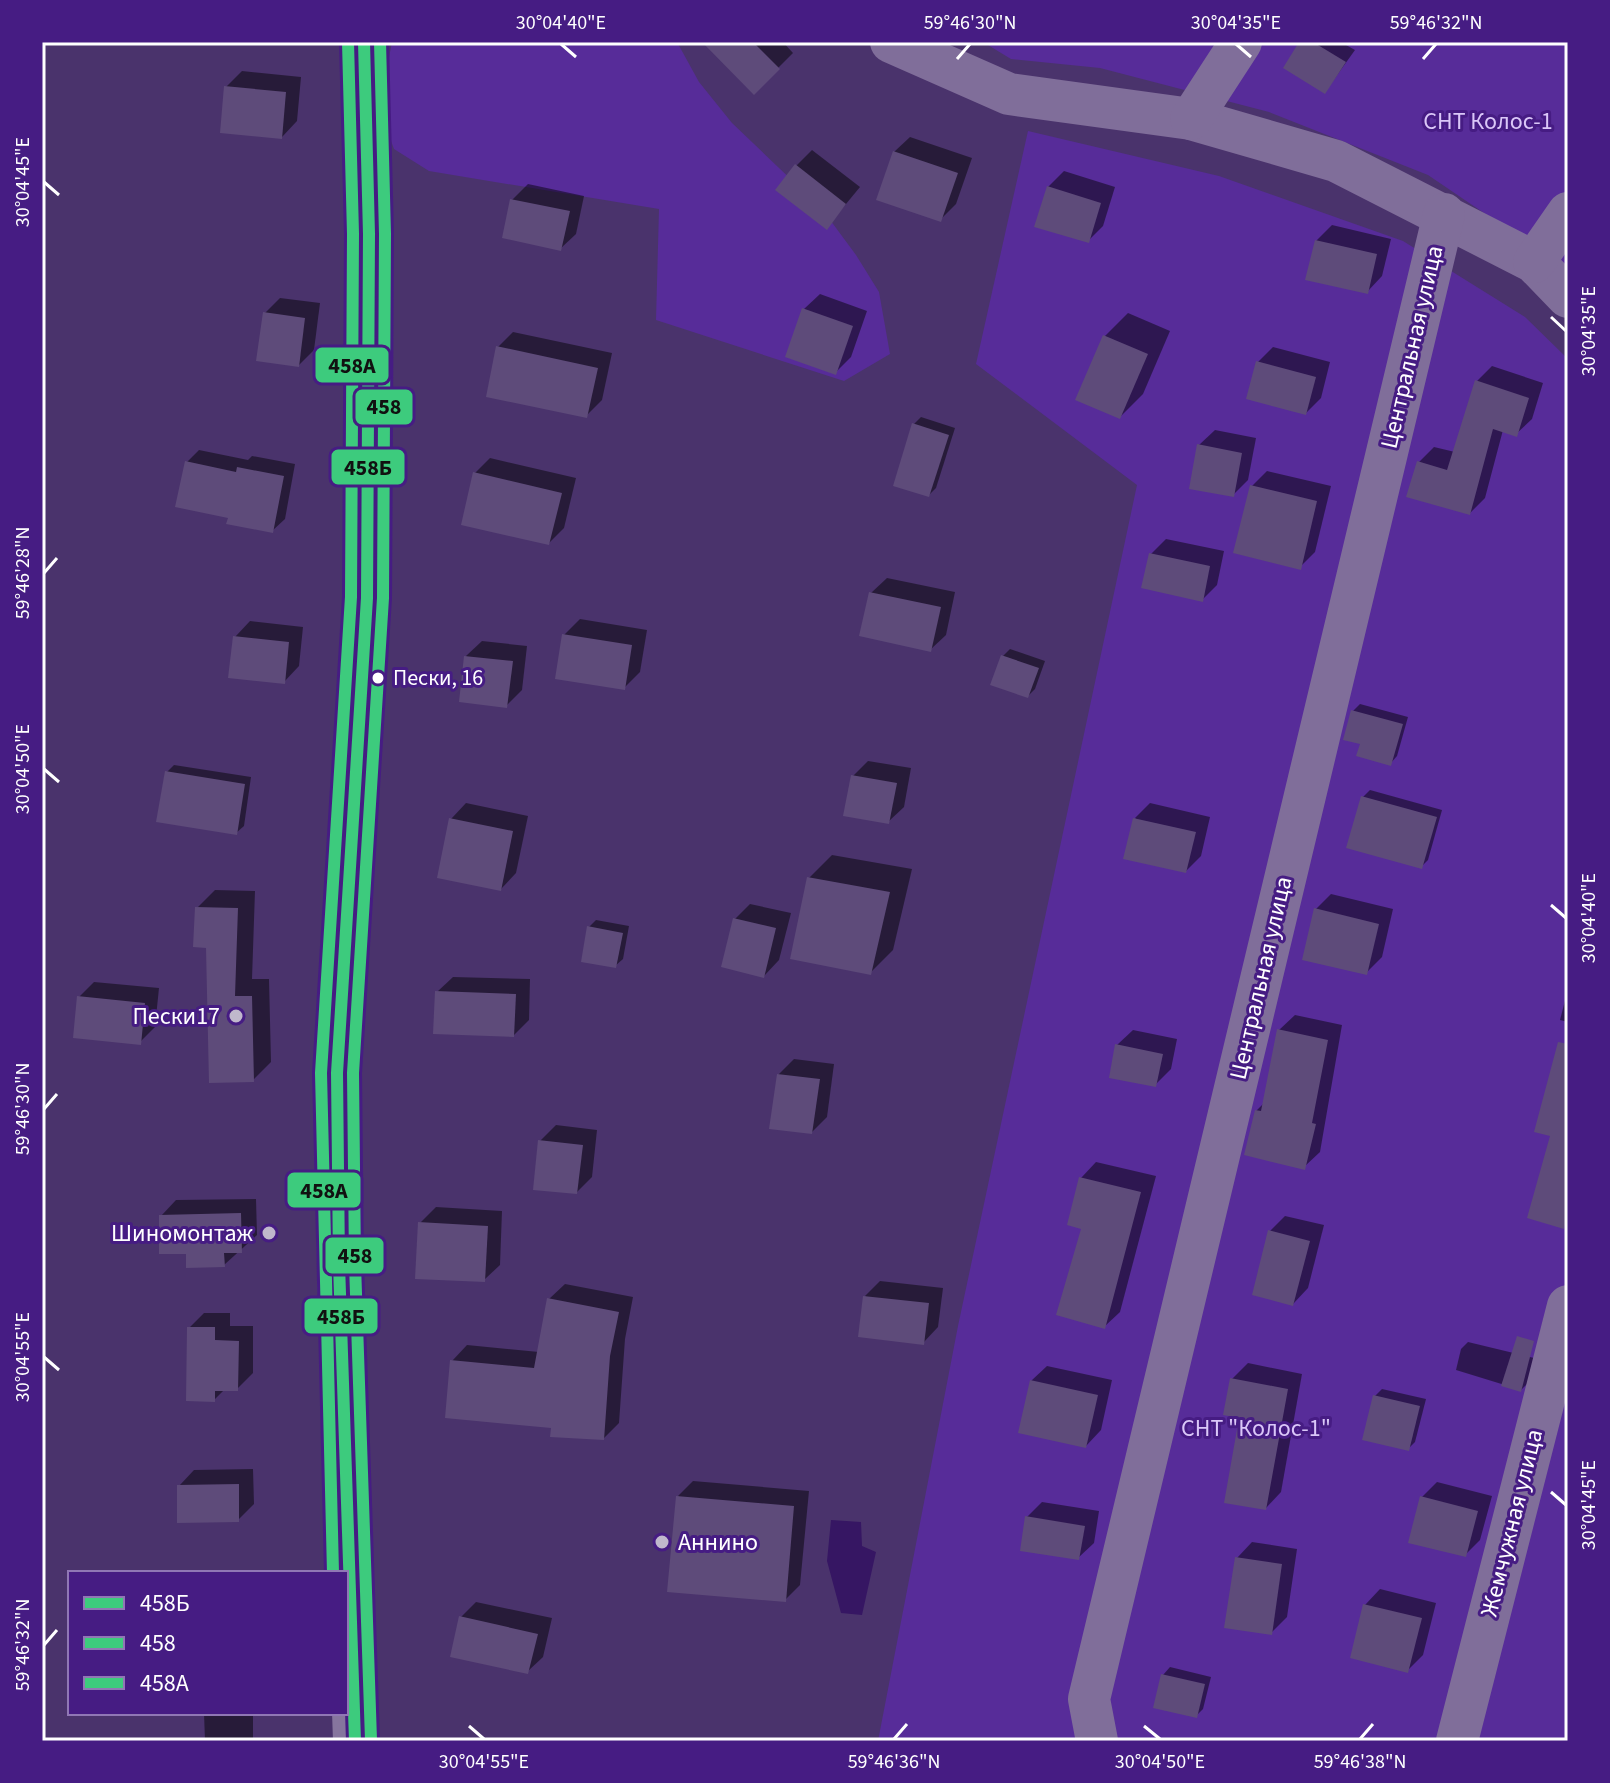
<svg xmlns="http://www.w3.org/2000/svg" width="1610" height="1783" font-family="'Source Sans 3',sans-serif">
<rect width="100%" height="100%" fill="#4a336c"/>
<g fill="#572c99">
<path d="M 392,42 L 677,42 L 699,82 L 732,123 L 822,209 L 856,255 L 879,292 L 890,354 L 844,381 L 656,320 L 659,209 L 429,171 L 394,149 L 379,109 Z"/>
<path d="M 983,42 L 1568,42 L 1568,270 L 1428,175 L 1269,112 L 1100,68 L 1011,59 Z"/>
<path d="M 1028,131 L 1219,176 L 1403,241 L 1525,317 L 1568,359 L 1568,1741 L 878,1741 L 958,1326 L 1137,485 L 976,364 Z"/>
</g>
<path fill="#361663" d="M 831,1520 L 861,1522 L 862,1546 L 876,1552 L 862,1615 L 841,1613 L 827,1561 Z"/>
<g fill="#0007">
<path d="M 716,42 L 783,42 L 793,53 L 754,92 Z"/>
<path d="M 1301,42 L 1348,42 L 1346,45 L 1355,50 L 1325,92 Z"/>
<path d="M 242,71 L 301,77 L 297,121 L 282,137 L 226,87 Z"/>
<path d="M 910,137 L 972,158 L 956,204 L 941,219 L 894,152 Z"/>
<path d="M 812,150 L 860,187 L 827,227 L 796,166 Z"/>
<path d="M 1064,171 L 1115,187 L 1103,226 L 1088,241 L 1048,187 Z"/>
<path d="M 528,184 L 584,196 L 576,234 L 560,249 L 512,200 Z"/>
<path d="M 1332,225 L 1391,239 L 1382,276 L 1367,292 L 1316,241 Z"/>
<path d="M 820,294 L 867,311 L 851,357 L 836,372 L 804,309 Z"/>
<path d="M 280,298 L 320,303 L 314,350 L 299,365 L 265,313 Z"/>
<path d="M 1128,313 L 1170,331 L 1143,394 L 1120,417 L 1105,336 Z"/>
<path d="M 513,332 L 612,353 L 602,400 L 586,416 L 498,347 Z"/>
<path d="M 1273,347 L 1330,362 L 1321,398 L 1306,413 L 1258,362 Z"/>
<path d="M 1492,366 L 1543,383 L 1532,419 L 1516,434 L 1503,430 L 1485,498 L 1470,513 L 1419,462 L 1434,447 L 1455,452 L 1477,381 Z"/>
<path d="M 921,417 L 955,428 L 936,488 L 929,495 L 914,424 Z"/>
<path d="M 1215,430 L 1256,438 L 1248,480 L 1233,495 L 1199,445 Z"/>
<path d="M 199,450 L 248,460 L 252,456 L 295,464 L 285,519 L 272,531 L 230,517 L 187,462 Z"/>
<path d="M 490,458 L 576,478 L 564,528 L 549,543 L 475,473 Z"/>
<path d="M 1267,471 L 1331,486 L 1315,552 L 1300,567 L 1252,486 Z"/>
<path d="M 1166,539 L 1224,551 L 1217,585 L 1202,600 L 1151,554 Z"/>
<path d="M 887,578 L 955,592 L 946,635 L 930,650 L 871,593 Z"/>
<path d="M 580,619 L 647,630 L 640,672 L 624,688 L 564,635 Z"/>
<path d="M 250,621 L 303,627 L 299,666 L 284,682 L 235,637 Z"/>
<path d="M 482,641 L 527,646 L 522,690 L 507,705 L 466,656 Z"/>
<path d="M 1010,649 L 1045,661 L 1035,689 L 1028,696 L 1003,656 Z"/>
<path d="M 1360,704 L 1408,717 L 1397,756 L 1390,764 L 1362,743 L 1353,711 Z"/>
<path d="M 868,761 L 911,768 L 904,807 L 888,822 L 853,776 Z"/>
<path d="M 174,765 L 251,777 L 244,826 L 236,833 L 167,772 Z"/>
<path d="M 1370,790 L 1442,810 L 1428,860 L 1421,867 L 1363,797 Z"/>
<path d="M 466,803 L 528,816 L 516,873 L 501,889 L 451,819 Z"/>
<path d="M 1150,803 L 1210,817 L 1201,856 L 1186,871 L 1135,818 Z"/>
<path d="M 832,855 L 912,869 L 893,950 L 870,973 L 809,878 Z"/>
<path d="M 215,890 L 255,891 L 252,979 L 269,979 L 271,1062 L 253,1080 L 197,908 Z"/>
<path d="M 1331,894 L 1393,909 L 1382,957 L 1366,973 L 1316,909 Z"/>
<path d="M 750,904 L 791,913 L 779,960 L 764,976 L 735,919 Z"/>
<path d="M 596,920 L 629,926 L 623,959 L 615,966 L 589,927 Z"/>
<path d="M 453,977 L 530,979 L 529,1020 L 514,1035 L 437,992 Z"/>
<path d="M 94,982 L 159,988 L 155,1027 L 140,1042 L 79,997 Z"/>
<path d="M 1568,989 L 1568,1022 L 1560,1020 Z"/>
<path d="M 1295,1015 L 1342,1025 L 1320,1152 L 1304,1167 L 1256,1111 L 1265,1102 L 1279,1030 Z"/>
<path d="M 1133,1030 L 1177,1039 L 1171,1069 L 1155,1085 L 1117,1045 Z"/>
<path d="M 794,1059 L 834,1064 L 827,1117 L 812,1132 L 778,1075 Z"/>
<path d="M 556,1125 L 597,1130 L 592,1177 L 577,1192 L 540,1141 Z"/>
<path d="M 1096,1162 L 1156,1176 L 1120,1312 L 1104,1327 L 1084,1227 L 1081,1178 Z"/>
<path d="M 256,1199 L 257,1235 L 224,1265 L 188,1252 L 161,1216 L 176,1200 Z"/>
<path d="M 436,1207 L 502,1211 L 500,1265 L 484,1280 L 420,1223 Z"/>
<path d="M 1285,1216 L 1324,1225 L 1308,1288 L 1293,1304 L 1270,1231 Z"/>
<path d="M 880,1281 L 943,1288 L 938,1327 L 923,1343 L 865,1296 Z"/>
<path d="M 565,1284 L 633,1297 L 625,1339 L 619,1423 L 604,1438 L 553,1426 L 452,1361 L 467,1345 L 539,1352 L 549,1299 Z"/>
<path d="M 204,1313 L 230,1313 L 230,1326 L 253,1326 L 253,1373 L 237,1389 L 225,1389 L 214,1400 L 189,1328 Z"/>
<path d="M 1468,1342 L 1534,1358 L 1528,1383 L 1521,1390 L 1456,1370 L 1461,1349 Z"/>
<path d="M 1248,1363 L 1302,1374 L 1281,1492 L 1266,1508 L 1232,1379 Z"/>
<path d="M 1047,1366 L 1112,1380 L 1101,1430 L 1086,1446 L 1031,1381 Z"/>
<path d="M 1382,1389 L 1426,1399 L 1415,1442 L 1408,1449 L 1375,1396 Z"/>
<path d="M 253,1469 L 254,1504 L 238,1520 L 179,1486 L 194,1470 Z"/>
<path d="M 693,1481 L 809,1491 L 800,1585 L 785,1600 L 678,1496 Z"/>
<path d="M 1437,1482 L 1492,1496 L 1480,1540 L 1465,1555 L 1422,1497 Z"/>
<path d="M 1042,1502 L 1099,1511 L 1094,1543 L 1078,1558 L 1027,1517 Z"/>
<path d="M 1252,1542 L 1297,1549 L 1287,1617 L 1271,1633 L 1237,1558 Z"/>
<path d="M 1380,1589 L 1436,1603 L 1423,1655 L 1408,1670 L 1365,1605 Z"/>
<path d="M 476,1602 L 552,1618 L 543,1657 L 527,1672 L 461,1617 Z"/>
<path d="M 1170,1667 L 1211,1677 L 1203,1709 L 1196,1716 L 1163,1675 Z"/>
<path d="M 204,1713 L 253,1713 L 253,1738 L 205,1741 Z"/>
</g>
<g fill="#5e4b7a">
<path d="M 702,42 L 753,42 L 780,69 L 754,95 Z"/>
<path d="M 1299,42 L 1313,42 L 1346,62 L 1325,94 L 1283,68 Z"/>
<path d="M 224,86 L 286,92 L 282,139 L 220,133 Z"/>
<path d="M 893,151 L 958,173 L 941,222 L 876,200 Z"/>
<path d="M 795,164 L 846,204 L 827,230 L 775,190 Z"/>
<path d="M 1047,186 L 1101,203 L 1089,243 L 1034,227 Z"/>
<path d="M 510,199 L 570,211 L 561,251 L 502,238 Z"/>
<path d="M 1315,240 L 1377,254 L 1368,294 L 1305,280 Z"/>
<path d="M 802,308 L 853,326 L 836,375 L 785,357 Z"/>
<path d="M 263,312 L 305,318 L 299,367 L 256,361 Z"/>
<path d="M 1103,335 L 1148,354 L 1120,419 L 1075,400 Z"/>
<path d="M 496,346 L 598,368 L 587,418 L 486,397 Z"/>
<path d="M 1256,361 L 1316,377 L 1306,415 L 1246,399 Z"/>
<path d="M 1475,380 L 1529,398 L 1517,437 L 1493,429 L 1470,515 L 1406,497 L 1417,461 L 1447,470 Z"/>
<path d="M 912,423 L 949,435 L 929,497 L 893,486 Z"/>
<path d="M 1197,444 L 1242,453 L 1234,497 L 1189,489 Z"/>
<path d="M 185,461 L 236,472 L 237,467 L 284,476 L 273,533 L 226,524 L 228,518 L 175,507 Z"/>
<path d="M 473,472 L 562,493 L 549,545 L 461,525 Z"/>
<path d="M 1250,485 L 1317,501 L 1301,570 L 1233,553 Z"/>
<path d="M 1149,553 L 1210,566 L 1203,602 L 1141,588 Z"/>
<path d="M 869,592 L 941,607 L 931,652 L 859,636 Z"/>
<path d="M 562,634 L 632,645 L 625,690 L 555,679 Z"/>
<path d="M 233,636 L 289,642 L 285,684 L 228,678 Z"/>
<path d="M 1001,655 L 1039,668 L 1028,698 L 990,685 Z"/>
<path d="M 464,656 L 513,661 L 507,708 L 459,702 Z"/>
<path d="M 1351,710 L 1403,724 L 1391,766 L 1356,756 L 1360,744 L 1343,740 Z"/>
<path d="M 165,771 L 245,784 L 237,835 L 156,822 Z"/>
<path d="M 851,775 L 897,783 L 889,824 L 843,816 Z"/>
<path d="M 1361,796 L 1437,817 L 1422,869 L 1346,848 Z"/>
<path d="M 449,818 L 513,831 L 501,891 L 437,878 Z"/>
<path d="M 1133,818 L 1196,832 L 1186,873 L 1123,859 Z"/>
<path d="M 807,877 L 890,892 L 871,975 L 790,959 Z"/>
<path d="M 195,907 L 238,908 L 235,996 L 252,996 L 254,1082 L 209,1083 L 206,948 L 193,947 Z"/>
<path d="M 1314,908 L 1379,924 L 1367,975 L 1302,960 Z"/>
<path d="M 733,918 L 776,928 L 764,978 L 721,967 Z"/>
<path d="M 587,926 L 623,933 L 616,968 L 581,962 Z"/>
<path d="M 435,991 L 516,994 L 514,1037 L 433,1034 Z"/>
<path d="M 77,996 L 145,1003 L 141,1045 L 73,1038 Z"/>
<path d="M 1277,1029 L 1328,1040 L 1312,1123 L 1316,1124 L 1305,1170 L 1244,1155 L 1255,1110 L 1261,1111 Z"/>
<path d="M 1558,1042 L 1568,1044 L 1568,1213 L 1564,1229 L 1527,1218 L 1550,1136 L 1534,1132 Z"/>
<path d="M 1115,1044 L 1163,1054 L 1156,1087 L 1109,1078 Z"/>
<path d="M 777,1074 L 820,1079 L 812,1134 L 769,1129 Z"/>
<path d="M 538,1140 L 583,1145 L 577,1194 L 533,1190 Z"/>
<path d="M 1079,1177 L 1141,1192 L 1105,1329 L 1056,1315 L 1081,1229 L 1067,1225 Z"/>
<path d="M 241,1213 L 242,1253 L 224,1253 L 225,1267 L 186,1268 L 186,1254 L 159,1254 L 159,1215 Z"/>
<path d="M 418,1222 L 488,1226 L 485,1282 L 415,1279 Z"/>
<path d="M 1268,1230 L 1310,1241 L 1293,1306 L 1252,1295 Z"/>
<path d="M 863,1296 L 929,1303 L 924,1345 L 858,1337 Z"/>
<path d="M 547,1298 L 619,1312 L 610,1356 L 604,1440 L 550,1437 L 551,1428 L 445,1418 L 450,1360 L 534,1368 Z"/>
<path d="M 187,1327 L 215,1327 L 215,1340 L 239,1341 L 238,1391 L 215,1391 L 215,1402 L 186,1401 Z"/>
<path d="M 1517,1336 L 1534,1341 L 1521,1392 L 1501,1386 Z"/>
<path d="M 1230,1378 L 1288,1389 L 1266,1510 L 1224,1503 L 1239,1418 L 1223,1415 Z"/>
<path d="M 1030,1380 L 1098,1395 L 1086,1448 L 1018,1433 Z"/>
<path d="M 1373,1395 L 1420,1406 L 1409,1451 L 1362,1440 Z"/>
<path d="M 239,1484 L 239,1522 L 177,1523 L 177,1485 Z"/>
<path d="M 676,1496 L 794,1506 L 786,1602 L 667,1592 Z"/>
<path d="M 1420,1496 L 1478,1511 L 1466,1557 L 1408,1543 Z"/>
<path d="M 1025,1516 L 1085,1526 L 1079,1560 L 1020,1551 Z"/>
<path d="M 1235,1557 L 1282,1564 L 1272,1635 L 1224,1628 Z"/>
<path d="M 1363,1604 L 1422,1618 L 1408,1673 L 1350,1658 Z"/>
<path d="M 459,1616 L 538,1634 L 528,1674 L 450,1657 Z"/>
<path d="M 1161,1674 L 1205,1684 L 1197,1718 L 1153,1708 Z"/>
</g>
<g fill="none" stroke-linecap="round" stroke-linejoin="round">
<g stroke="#806e9a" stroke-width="42">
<path d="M 891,42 L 1009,94 L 1191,119 L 1336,161 L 1534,262 L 1568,297"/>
<path d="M 1191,119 L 1241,42"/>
<path d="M 1534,262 L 1568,213"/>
<path d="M 1097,1741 L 1089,1699 L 1444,214"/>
<path d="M 1457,1741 L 1568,1306"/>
</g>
<path stroke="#86759e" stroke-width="44" d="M 355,1741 L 339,1264 L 337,1073 L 367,598 L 369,234 L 364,42"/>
<g stroke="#461c83" stroke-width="18">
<path id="bus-1" d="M 355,1741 L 339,1264 L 337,1073 L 367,598 L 369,234 L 364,42"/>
</g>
<g stroke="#461c83" stroke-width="18">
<path id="bus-2" d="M 371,1740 L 355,1264 L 353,1073 L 383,598 L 385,234 L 380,42"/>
</g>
<g stroke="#461c83" stroke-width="18">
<path id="bus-3" d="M 333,1573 L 321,1073 L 351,597 L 353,234 L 348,42"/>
</g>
<use href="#bus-1" stroke="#3dcb7d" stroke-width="12"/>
<use href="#bus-2" stroke="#3dcb7d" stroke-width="12"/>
<use href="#bus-3" stroke="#3dcb7d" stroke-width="12"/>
</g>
<path fill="none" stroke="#fff" stroke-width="3" d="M 561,44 L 576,57M 1236,44 L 1251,57M 957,59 L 970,44M 1423,59 L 1436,44M 44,182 L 59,195M 1551,317 L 1566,331M 44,573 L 57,558M 44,769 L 59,782M 1551,905 L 1566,918M 44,1109 L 57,1094M 44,1357 L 59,1370M 1551,1492 L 1566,1505M 44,1645 L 57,1630M 469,1726 L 484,1739M 1144,1726 L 1160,1739M 894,1739 L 907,1724M 1360,1739 L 1373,1724"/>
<circle fill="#fff" stroke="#461c83" stroke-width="3" cx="378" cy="678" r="7"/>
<g fill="#c0b8cc" stroke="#461c83" stroke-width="3">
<circle cx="236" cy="1016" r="8"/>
<circle cx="269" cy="1233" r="8"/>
<circle cx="662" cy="1542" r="8"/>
</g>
<g text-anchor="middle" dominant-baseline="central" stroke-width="6" stroke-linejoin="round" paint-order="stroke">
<g font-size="22" fill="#fff" stroke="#461c83" text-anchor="start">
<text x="393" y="678">Пески, 16</text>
</g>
<g font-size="24" fill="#dac7f8" stroke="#461c83">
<text x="1488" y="121">СНТ Колос-1</text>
<text x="1256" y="1428">СНТ "Колос-1"</text>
</g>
<g font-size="24" fill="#fff" stroke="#461c83">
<text transform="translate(1412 347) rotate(-77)">Центральная улица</text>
<text transform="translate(1261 978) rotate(-77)">Центральная улица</text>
<text transform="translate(1512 1523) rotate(-76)">Жемчужная улица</text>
</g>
<g font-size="24" fill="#fff" stroke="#461c83" text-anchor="end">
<text x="220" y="1016">Пески17</text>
<text x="253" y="1233">Шиномонтаж</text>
<text x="678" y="1542" text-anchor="start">Аннино</text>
</g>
</g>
<g stroke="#461c83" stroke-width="3">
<rect x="314" y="346" width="76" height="38" rx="8" fill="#3dcb7d"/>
<rect x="354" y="388" width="60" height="38" rx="8" fill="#3dcb7d"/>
<rect x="330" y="448" width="76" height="38" rx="8" fill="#3dcb7d"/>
<rect x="286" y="1171" width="76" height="38" rx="8" fill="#3dcb7d"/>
<rect x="324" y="1236" width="61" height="39" rx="8" fill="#3dcb7d"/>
<rect x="303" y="1297" width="76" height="38" rx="8" fill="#3dcb7d"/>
</g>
<g font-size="22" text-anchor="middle" font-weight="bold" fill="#111">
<text x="352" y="373">458А</text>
<text x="384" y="414">458</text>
<text x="368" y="475">458Б</text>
<text x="324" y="1198">458А</text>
<text x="355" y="1263">458</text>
<text x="341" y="1324">458Б</text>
</g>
<rect width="1610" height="1783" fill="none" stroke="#461c83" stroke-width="88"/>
<rect x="68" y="1571" width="280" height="144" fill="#461c83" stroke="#9077b5" stroke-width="2"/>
<rect x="84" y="1597" width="40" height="12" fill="#3dcb7d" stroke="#9077b5" stroke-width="2"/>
<text x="140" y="1611" font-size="24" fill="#ffffff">458Б</text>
<rect x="84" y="1637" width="40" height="12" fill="#3dcb7d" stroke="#9077b5" stroke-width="2"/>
<text x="140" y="1651" font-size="24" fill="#ffffff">458</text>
<rect x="84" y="1677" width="40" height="12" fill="#3dcb7d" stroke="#9077b5" stroke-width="2"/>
<text x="140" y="1691" font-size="24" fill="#ffffff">458А</text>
<rect x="44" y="44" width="1522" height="1695" fill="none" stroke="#fff" stroke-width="3"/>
<g font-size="20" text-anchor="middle" fill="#fff">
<text x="561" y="29">30°04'40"E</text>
<text x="970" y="29">59°46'30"N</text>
<text x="1236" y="29">30°04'35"E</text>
<text x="1436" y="29">59°46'32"N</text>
<text transform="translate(22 182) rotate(-90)" y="7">30°04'45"E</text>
<text transform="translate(1588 331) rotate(-90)" y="7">30°04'35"E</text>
<text transform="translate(22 573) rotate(-90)" y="7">59°46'28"N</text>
<text transform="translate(22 769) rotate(-90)" y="7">30°04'50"E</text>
<text transform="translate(1588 918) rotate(-90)" y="7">30°04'40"E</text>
<text transform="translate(22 1109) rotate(-90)" y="7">59°46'30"N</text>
<text transform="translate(22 1357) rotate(-90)" y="7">30°04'55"E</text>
<text transform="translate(1588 1505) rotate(-90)" y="7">30°04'45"E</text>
<text transform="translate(22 1645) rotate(-90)" y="7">59°46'32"N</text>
<text x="484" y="1768">30°04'55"E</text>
<text x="894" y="1768">59°46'36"N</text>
<text x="1160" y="1768">30°04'50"E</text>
<text x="1360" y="1768">59°46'38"N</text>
</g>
</svg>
